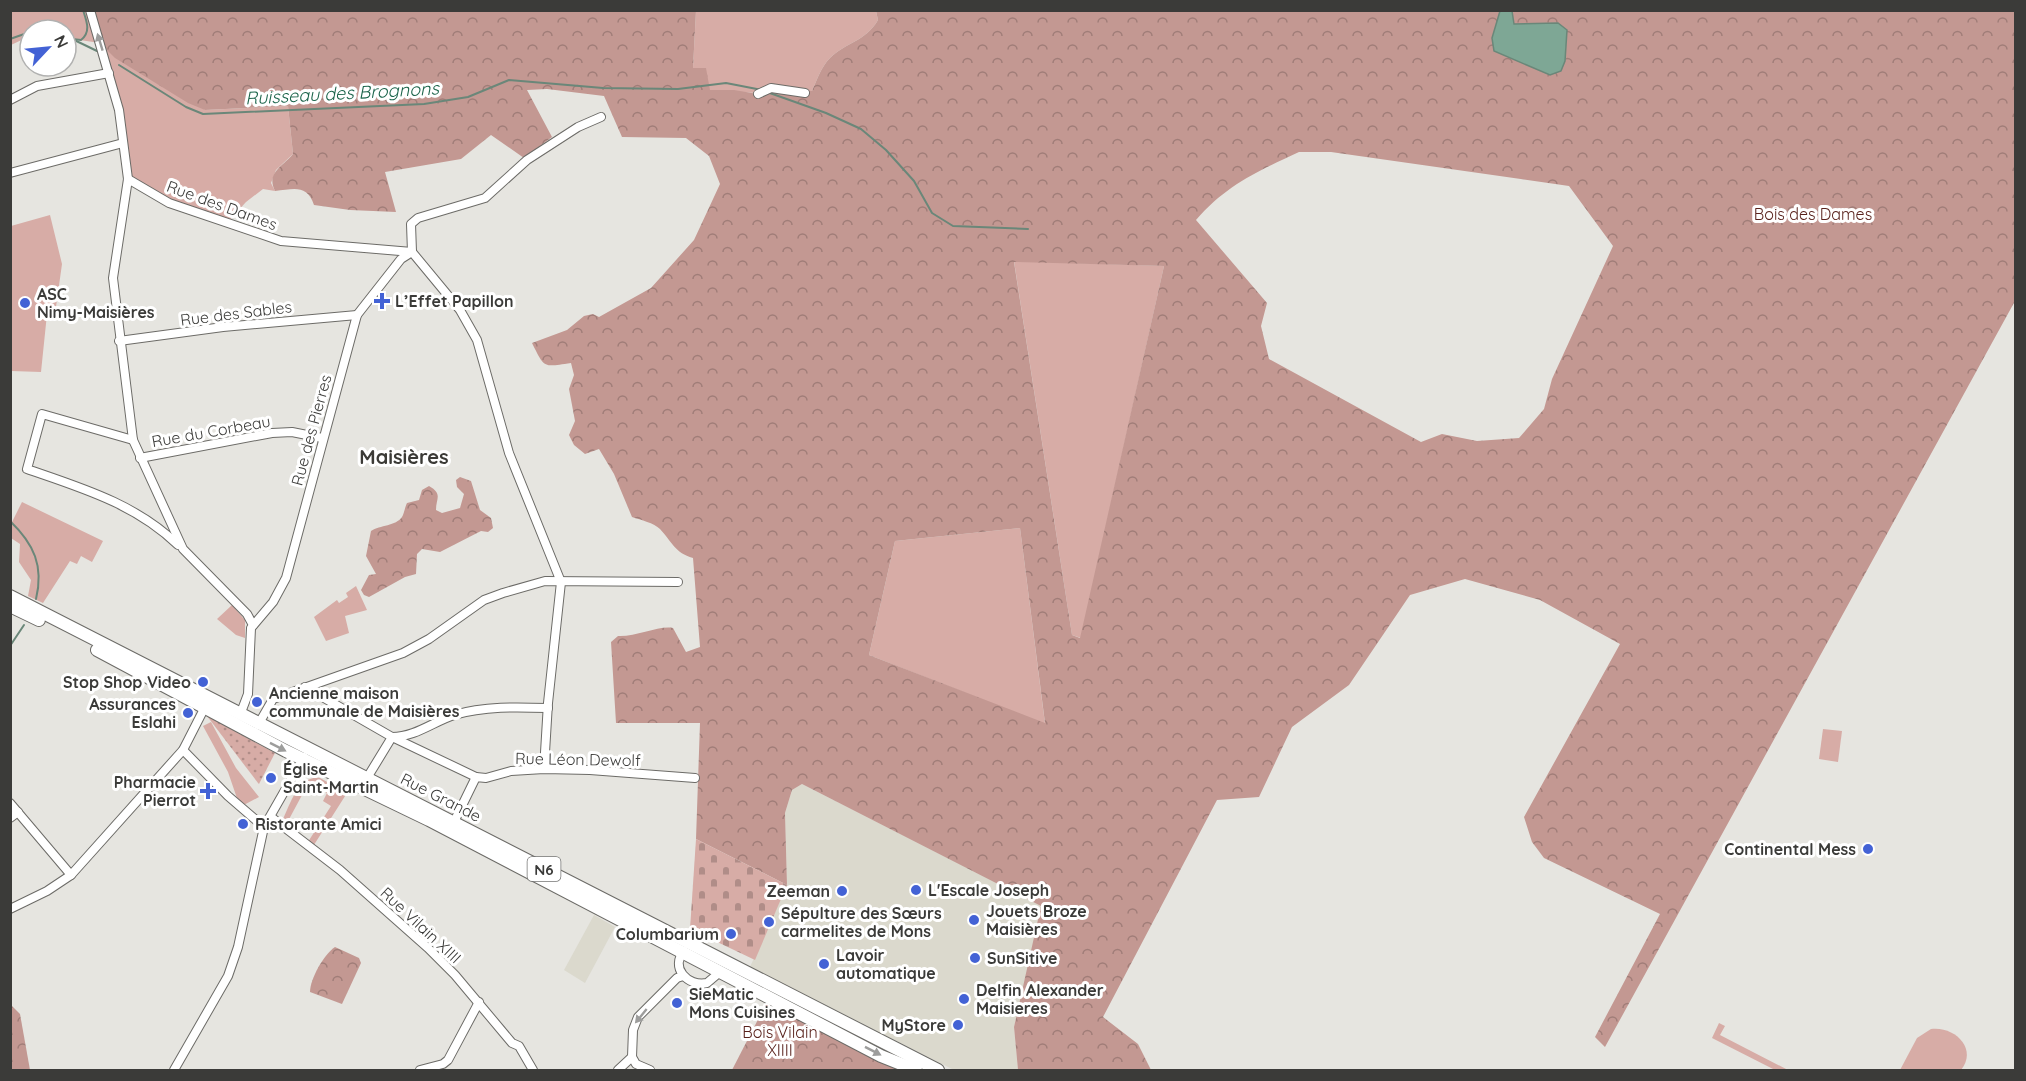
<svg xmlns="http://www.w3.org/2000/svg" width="2026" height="1081" font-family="Quicksand,sans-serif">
<defs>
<pattern id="forest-crowns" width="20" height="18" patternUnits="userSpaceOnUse" patternTransform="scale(1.5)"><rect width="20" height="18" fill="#c39892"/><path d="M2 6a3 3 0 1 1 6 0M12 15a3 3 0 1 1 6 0" fill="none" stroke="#a07d78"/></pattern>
<pattern id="cemetery-stones" width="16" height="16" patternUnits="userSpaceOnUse" patternTransform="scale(1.5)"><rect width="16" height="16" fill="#d7aca6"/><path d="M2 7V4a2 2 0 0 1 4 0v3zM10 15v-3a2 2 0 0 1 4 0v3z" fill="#b08d88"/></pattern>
<pattern id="park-dots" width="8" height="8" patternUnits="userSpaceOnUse" patternTransform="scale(1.5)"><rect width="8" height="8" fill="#d7aca6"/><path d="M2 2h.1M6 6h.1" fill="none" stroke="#b08d88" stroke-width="1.8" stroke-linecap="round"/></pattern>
</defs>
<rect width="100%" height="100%" fill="#e6e5e0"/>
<g fill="#dbd9cd">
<path d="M 802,784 L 1042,906 L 1014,1027 L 1018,1070 L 954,1070 L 750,967 L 787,885 L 785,813 L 792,790 Z"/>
<path d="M 594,915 L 615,927 L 585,983 L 564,970 Z"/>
</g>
<g fill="#d7aca6">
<path d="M 11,11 L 90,11 L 205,110 L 288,106 L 293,154 L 276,170 L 271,183 L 275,191 L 263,189 L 246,202 L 226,224 L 204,216 L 128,179 L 122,127 L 100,43 L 66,38 L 66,30 L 30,30 L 30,36 L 11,45 Z"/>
<path d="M 696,11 L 876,11 L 878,20 C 865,42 846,42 830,58 C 821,67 817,80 812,91 C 778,98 744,90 710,91 L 693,68 Z"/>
<path d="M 50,215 L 62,264 L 55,314 L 47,314 L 41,372 L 11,371 L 11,226 Z"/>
<path d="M 1014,261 L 1164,266 L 1081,638 L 1072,635 Z"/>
<path d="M 22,502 L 103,541 L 92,562 L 81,556 L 77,564 L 70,561 L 43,603 L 28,596 L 31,580 L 19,562 L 20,544 L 11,538 L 11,524 Z"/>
<path d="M 1020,528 L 1045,724 L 869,655 L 895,541 Z"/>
<path d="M 356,586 L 367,610 L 345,616 L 349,633 L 326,641 L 314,617 L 337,600 L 339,603 L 348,597 L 346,593 Z"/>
<path d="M 232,605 L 245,620 L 245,638 L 236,635 L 217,619 Z"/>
<path d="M 211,722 L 236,768 L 259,797 L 240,807 L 228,772 L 203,726 Z"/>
<path d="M 1823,729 L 1842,731 L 1838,762 L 1819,759 Z"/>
<path d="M 320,778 L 347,793 L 312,848 L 306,845 L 331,806 L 323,801 L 327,793 L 309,782 L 287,823 L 283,819 C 291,803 298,775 320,778 Z"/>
<path d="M 1719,1023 L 1725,1026 L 1720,1035 L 1788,1070 L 1775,1070 L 1712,1038 Z"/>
<path d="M 1931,1029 C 1955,1026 1978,1049 1961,1070 L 1900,1070 L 1917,1038 Z"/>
</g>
<g fill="url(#forest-crowns)" fill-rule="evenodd">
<path d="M 90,11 L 696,11 L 693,68 L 706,68 L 710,90 L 734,90 L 758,94 L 766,89 L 812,91 C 817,80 821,67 830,58 C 846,42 865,42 878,20 L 876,11 L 1500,11 L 1492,38 L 1494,51 L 1520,61 L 1565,61 L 1567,30 L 1513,24 L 1512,11 L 2015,11 L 2015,301 L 1605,1047 L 1595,1037 L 1660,914 L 1544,858 L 1532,842 L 1524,817 L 1620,644 L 1540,600 L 1465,579 L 1410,595 L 1349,685 L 1292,727 L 1259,797 L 1217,800 L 1103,1017 L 1138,1044 L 1151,1070 L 1018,1070 L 1014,1027 L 1041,906 L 802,784 L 792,790 L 785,813 L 787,885 L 696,839 L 700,723 L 616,723 L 611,642 L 618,636 C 636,637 660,625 673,628 L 686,652 L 700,647 L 693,558 C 675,553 672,542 660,529 C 654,523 641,520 632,517 L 614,474 L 599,449 L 585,454 L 574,445 L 569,435 L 575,421 L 569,389 L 574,375 L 571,363 C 543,367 545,369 532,343 L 567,330 L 584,316 L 593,314 L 599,317 L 651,288 L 694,240 L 720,184 L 709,156 L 686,138 L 622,137 L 604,96 L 547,89 L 527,90 L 552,137 L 524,158 L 491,135 L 461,159 L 385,172 L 396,212 L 350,210 L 314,205 C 307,184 294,189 275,191 C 266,173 282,167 293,154 L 288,106 L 205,110 L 188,103 L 115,58 L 100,43 ZM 1299,152 L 1331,152 L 1569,186 L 1613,246 L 1552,379 L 1544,409 L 1519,438 L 1477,441 L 1442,434 L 1421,442 L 1269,359 L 1261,326 L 1267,303 L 1196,220 C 1226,185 1258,171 1299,152 ZM 1014,262 L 1164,266 L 1080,638 L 1072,635 ZM 1020,528 L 1045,723 L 869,655 L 895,541 Z"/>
<path d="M 460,477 L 471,481 L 480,510 L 491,518 L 493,528 L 488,532 L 481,531 L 440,552 L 422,549 L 417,554 L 416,574 L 405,577 L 369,597 L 364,595 L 361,590 L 369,575 L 376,574 L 366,556 L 371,531 C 380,525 396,526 402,517 C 404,514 405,507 407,503 L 419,500 L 422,490 L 429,486 C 443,494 436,498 436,510 L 442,513 L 460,508 L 464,494 L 457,487 L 456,480 Z"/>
<path d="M 335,947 L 359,958 L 361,963 L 342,1004 L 310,992 C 310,979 324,954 335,947 Z"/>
<path d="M 767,1002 L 901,1070 L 732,1070 Z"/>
<path d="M 11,1005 L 20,1014 L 30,1070 L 11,1070 Z"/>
</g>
<path fill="url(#cemetery-stones)" d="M 696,839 L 787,885 L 755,960 L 690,929 Z"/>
<path fill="url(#park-dots)" d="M 207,716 L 275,753 L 259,784 L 258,783 Z"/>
<path fill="#7ea795" stroke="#6a8779" stroke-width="1.5" d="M 1500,11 L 1512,11 L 1514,24 L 1558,23 L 1567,30 L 1565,61 L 1561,71 L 1550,75 L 1494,51 L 1492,38 Z"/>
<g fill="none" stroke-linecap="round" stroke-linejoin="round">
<g stroke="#6a8779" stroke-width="2">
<path d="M 66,36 L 97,51"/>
<path d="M 10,39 L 30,32"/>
<path d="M 72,39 L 81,40 C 91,32 87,22 83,10"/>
<path d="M 119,65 L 186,107 L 203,114 L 424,104 L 468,97 L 509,80 L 603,88 L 678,89 L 726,83 L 762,90"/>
<path d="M 767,92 L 826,113 L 861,129 L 886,150 L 914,181 L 932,213 L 953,226 L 1028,229"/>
<path d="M 10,521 C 34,544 44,566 36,599"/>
<path d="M 10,646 L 24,625"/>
</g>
<g stroke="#6c6b67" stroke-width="10">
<g id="street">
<path d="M 90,10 L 119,110 L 128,179 L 113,278 L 133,440 L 183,549 L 247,614 L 253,625"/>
<path d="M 758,94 L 771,88 L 805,93"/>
<path d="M 10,100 L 37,86 L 109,73"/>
<path d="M 10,173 L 123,143"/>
<path d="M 128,179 L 169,203 L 281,241 L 412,252"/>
<path d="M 119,341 L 223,327 L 357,315"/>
<path d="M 133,440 L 42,414 L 27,469 C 82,488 136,504 178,545"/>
<path d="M 140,458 L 272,433 L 292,432 L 322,438"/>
<path d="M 305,687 L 392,737 L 476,777"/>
<path d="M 240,715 L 248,694 L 251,628 L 273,602 L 286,578 L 357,315 L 401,259 L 412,252"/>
<path d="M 258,725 L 273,699 L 403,653 L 429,639 L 484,600 L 503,593 L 545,581 L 678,582"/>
<path d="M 183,750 L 228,796 L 264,827"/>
<path d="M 544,769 L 548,703 L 561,582 L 509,453 L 477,340 L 460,310 L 412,252 L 411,224 L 418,218 L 485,198 L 527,160 L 578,127 L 601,117"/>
<path d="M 367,778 L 392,737 C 415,737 433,722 454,715 C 484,706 517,707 548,708"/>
<path d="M 10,803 L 71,875"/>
<path d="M 271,817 L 340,870 L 428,948 L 455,975 L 512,1043 L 519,1046 L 533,1070"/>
<path d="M 10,818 L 18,812"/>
<path d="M 454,822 L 476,777 L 486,778 L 511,771 L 544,769 L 590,770 L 695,778"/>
<path d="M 10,909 L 47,891 L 71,875 L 183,750 L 205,707"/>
<path d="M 684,951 C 670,967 687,987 707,983 L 720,972"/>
<path d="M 632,1057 L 636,1064 L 650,1070"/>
<path d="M 174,1070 L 228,976 L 238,947 L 264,827 L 304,757"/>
<path d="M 420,1070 L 443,1064 L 448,1060 L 479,1002"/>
<path d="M 618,1070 L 632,1057 L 633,1030 L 638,1017 L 677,978 L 683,976"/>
</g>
</g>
<g stroke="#6c6b67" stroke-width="14">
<g id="primary">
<path d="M 10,596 L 938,1070"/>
<path d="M 10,606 L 39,620"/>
<path d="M 97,650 L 286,751 L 429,820 L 881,1056 L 916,1070"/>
</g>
</g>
<use href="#street" stroke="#fff" stroke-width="8"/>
<use href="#primary" stroke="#fff" stroke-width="12"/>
</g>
<defs><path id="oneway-solid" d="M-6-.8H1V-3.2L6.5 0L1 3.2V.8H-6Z" transform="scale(1.5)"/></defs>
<g fill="#9d9d9c">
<use href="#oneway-solid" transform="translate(100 42) rotate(-107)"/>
<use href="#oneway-solid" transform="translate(278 747) rotate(27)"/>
<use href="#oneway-solid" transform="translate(641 1016) rotate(129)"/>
<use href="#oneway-solid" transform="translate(873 1051) rotate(27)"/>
</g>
<g fill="#4362d5" stroke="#fff" stroke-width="2">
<path d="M379 292h6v6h6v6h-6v6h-6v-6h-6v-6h6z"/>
<circle cx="25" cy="303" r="6"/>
<circle cx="203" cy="682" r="6"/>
<circle cx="257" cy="702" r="6"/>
<circle cx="188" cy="713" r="6"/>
<circle cx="271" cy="778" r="6"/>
<path d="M205 782h6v6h6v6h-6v6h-6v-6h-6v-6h6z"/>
<circle cx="243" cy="824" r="6"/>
<circle cx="1868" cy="849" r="6"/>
<circle cx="916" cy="890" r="6"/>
<circle cx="842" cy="891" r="6"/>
<circle cx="974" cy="920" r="6"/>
<circle cx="769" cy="922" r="6"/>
<circle cx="731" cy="934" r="6"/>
<circle cx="975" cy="958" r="6"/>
<circle cx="824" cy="964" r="6"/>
<circle cx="964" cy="999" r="6"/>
<circle cx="677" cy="1003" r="6"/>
<circle cx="958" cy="1025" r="6"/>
</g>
<g text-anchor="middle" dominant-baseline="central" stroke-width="6" stroke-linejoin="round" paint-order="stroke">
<rect fill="#fff" stroke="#767674" stroke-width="1.5" x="527.5" y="857" width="33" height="24" rx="4.5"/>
<g font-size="15" font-weight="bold" fill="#3b3b39">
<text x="544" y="869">N6</text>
</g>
<g font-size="16" fill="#3b3b39" stroke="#fff">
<text transform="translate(222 205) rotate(20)">Rue des Dames</text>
<text transform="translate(236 313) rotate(-7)">Rue des Sables</text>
<text transform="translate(311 430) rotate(-75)">Rue des Pierres</text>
<text transform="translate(211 431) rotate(-10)">Rue du Corbeau</text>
<text transform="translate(578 759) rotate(1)">Rue Léon Dewolf</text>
<text transform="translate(441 797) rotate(27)">Rue Grande</text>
<text transform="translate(421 925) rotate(43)">Rue Vilain XIIII</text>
</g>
<g font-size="16" fill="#59221c" stroke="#fff">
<text x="1813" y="214">Bois des Dames</text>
<text x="780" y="1032">Bois Vilain<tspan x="780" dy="18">XIIII</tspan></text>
</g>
<g font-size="16" font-weight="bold" fill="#3b3b39" stroke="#fff" text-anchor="start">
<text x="37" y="294">ASC<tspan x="37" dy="18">Nimy-Maisières</tspan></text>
<text x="395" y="301">L’Effet Papillon</text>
<text x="191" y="682" text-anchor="end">Stop Shop Video</text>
<text x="269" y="693">Ancienne maison<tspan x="269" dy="18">communale de Maisières</tspan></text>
<text x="176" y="704" text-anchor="end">Assurances<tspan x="176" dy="18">Eslahi</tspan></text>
<text x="283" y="769">Église<tspan x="283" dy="18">Saint-Martin</tspan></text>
<text x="196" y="782" text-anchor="end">Pharmacie<tspan x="196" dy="18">Pierrot</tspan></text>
<text x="255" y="824">Ristorante Amici</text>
<text x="1856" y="849" text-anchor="end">Continental Mess</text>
<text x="928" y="890">L'Escale Joseph</text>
<text x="830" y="891" text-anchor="end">Zeeman</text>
<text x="986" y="911">Jouets Broze<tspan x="986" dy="18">Maisières</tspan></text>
<text x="781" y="913">Sépulture des Sœurs<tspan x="781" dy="18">carmelites de Mons</tspan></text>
<text x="719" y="934" text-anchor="end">Columbarium</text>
<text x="836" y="955">Lavoir<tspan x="836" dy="18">automatique</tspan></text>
<text x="987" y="958">SunSitive</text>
<text x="976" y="990">Delfin Alexander<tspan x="976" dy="18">Maisieres</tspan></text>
<text x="689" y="994">SieMatic<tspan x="689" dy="18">Mons Cuisines</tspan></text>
<text x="946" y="1025" text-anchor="end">MyStore</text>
</g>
<g font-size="18" font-style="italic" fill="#1c654b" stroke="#fff">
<text transform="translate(342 93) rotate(-3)">Ruisseau des Brognons</text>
</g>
<g font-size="20" font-weight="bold" fill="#3b3a36" stroke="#fff">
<text x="404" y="456">Maisières</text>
</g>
</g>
<rect width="2026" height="1081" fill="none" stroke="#3b3b39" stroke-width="24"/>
<g transform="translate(48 48) rotate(64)"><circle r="28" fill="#ffffff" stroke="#b1b1b0" stroke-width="1.5"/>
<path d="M0-4.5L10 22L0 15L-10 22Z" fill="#4362d5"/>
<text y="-9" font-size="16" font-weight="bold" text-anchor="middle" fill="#3b3b39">N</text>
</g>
</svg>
